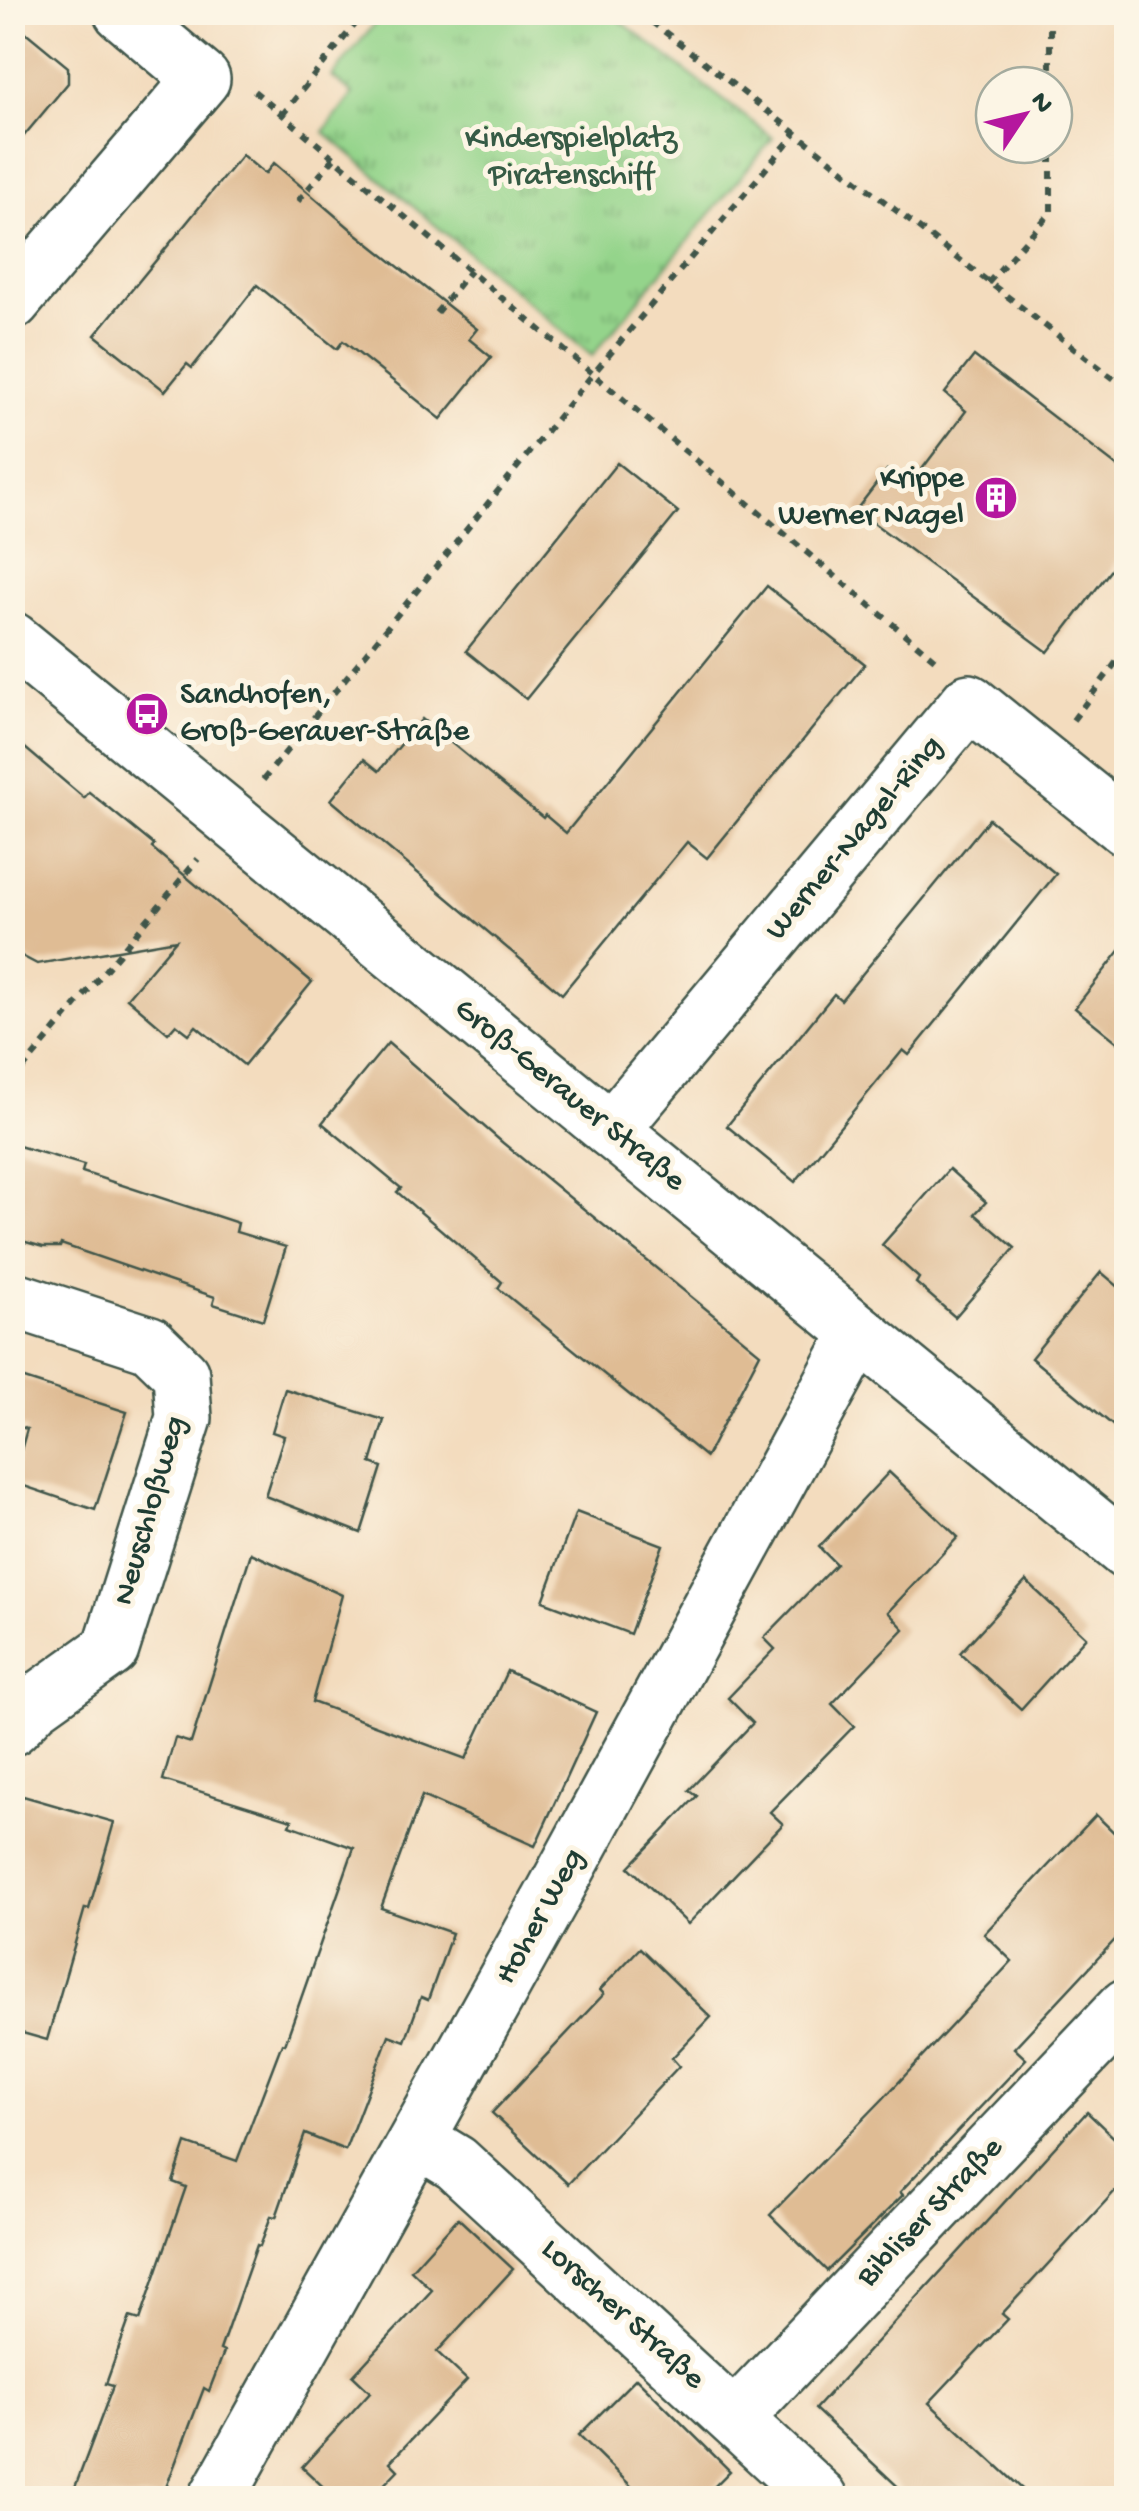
<svg xmlns="http://www.w3.org/2000/svg" width="1139" height="2511" font-family="'Gochi Hand',sans-serif">
<defs>
<pattern id="park-tufts" width="24" height="20" patternUnits="userSpaceOnUse" patternTransform="scale(2.5)"><rect width="24" height="20" fill="#94d48b"/><path d="M3 7l-1-3M5 7V3M7 7l1-3M15 17l-1-3M17 17v-4M19 17l1-3" fill="none" stroke="#78ad72"/></pattern>
</defs>
<rect width="100%" height="100%" fill="#fcf5e5"/>
<filter id="ink" filterUnits="userSpaceOnUse"><feTurbulence type="fractalNoise" baseFrequency=".01" numOctaves="2"/><feDisplacementMap in="SourceGraphic" scale="20" xChannelSelector="R" yChannelSelector="G"/><feConvolveMatrix kernelMatrix="1 2 1 2 8 2 1 2 1" color-interpolation-filters="sRGB"/></filter>
<filter id="wash" filterUnits="userSpaceOnUse"><feTurbulence type="fractalNoise" baseFrequency=".0048" numOctaves="4" result="noise"/><feDisplacementMap in="SourceGraphic" scale="40" xChannelSelector="R" yChannelSelector="G"/><feGaussianBlur stdDeviation="2.25" result="paint"/><feColorMatrix in="noise" values="0 0 0 0 0 0 0 0 0 0 0 0 0 0 0 0 0 1.4 0 .05"/><feComposite in="paint" operator="in"/></filter>
<g filter="url(#wash)">
<rect width="100%" height="100%" fill="#f3dcbe"/>
<path fill="url(#park-tufts)" stroke="#5a8860" stroke-width="2.5" d="M 610,13 L 773,138 L 592,356 L 324,132 L 353,94 L 332,77 L 383,13 Z"/>
<g id="blocks">
<g fill="#dfbc94">
<path d="M 12,21 L 68,67 L 68,83 L 12,150 Z"/>
<path d="M 242,155 L 265,174 L 274,163 L 352,230 L 477,329 L 469,339 L 491,357 L 441,419 L 343,341 L 337,349 L 257,285 L 192,368 L 187,364 L 165,391 L 95,335 Z"/>
<path d="M 974,356 L 1126,473 L 1126,550 L 1048,652 L 856,510 L 887,470 L 910,485 L 966,411 L 945,393 Z"/>
<path d="M 617,463 L 678,512 L 526,699 L 466,651 Z"/>
<path d="M 767,586 L 865,664 L 707,858 L 687,842 L 562,994 L 331,800 L 364,759 L 379,771 L 422,719 L 543,818 L 545,815 L 566,833 Z"/>
<path d="M 12,737 L 84,798 L 89,792 L 154,845 L 152,848 L 312,982 L 244,1065 L 196,1026 L 189,1034 L 176,1024 L 168,1033 L 127,998 L 176,940 L 37,964 L 20,955 L 12,944 Z"/>
<path d="M 989,819 L 1056,874 L 909,1055 L 903,1050 L 795,1182 L 727,1126 L 834,994 L 841,1000 Z"/>
<path d="M 1126,943 L 1126,1049 L 1075,1008 Z"/>
<path d="M 388,1043 L 503,1143 L 760,1353 L 706,1457 L 498,1288 L 502,1282 L 397,1192 L 401,1188 L 322,1123 Z"/>
<path d="M 12,1144 L 84,1165 L 82,1172 L 238,1223 L 236,1232 L 286,1247 L 263,1320 L 213,1304 L 215,1297 L 61,1244 L 60,1247 L 43,1247 L 12,1238 Z"/>
<path d="M 949,1169 L 986,1202 L 975,1214 L 1015,1248 L 955,1317 L 916,1283 L 919,1278 L 882,1245 Z"/>
<path d="M 1101,1272 L 1126,1293 L 1126,1436 L 1031,1358 Z"/>
<path d="M 12,1375 L 127,1412 L 95,1510 L 12,1482 L 27,1429 L 12,1424 Z"/>
<path d="M 285,1389 L 384,1420 L 371,1463 L 382,1467 L 361,1533 L 265,1496 L 284,1436 L 272,1432 Z"/>
<path d="M 889,1472 L 958,1537 L 888,1612 L 904,1629 L 832,1704 L 854,1726 L 770,1812 L 783,1824 L 688,1924 L 629,1867 L 697,1796 L 689,1790 L 753,1723 L 728,1698 L 775,1649 L 764,1638 L 836,1564 L 819,1547 Z"/>
<path d="M 576,1512 L 663,1545 L 630,1634 L 543,1601 Z"/>
<path d="M 251,1553 L 342,1595 L 312,1702 L 466,1759 L 507,1671 L 596,1712 L 535,1846 L 422,1796 L 381,1908 L 452,1933 L 428,2000 L 421,1997 L 405,2041 L 389,2035 L 345,2150 L 305,2134 L 276,2217 L 271,2216 L 260,2246 L 257,2245 L 220,2350 L 224,2352 L 209,2391 L 204,2388 L 162,2498 L 71,2498 L 113,2386 L 106,2384 L 130,2317 L 140,2320 L 186,2187 L 173,2182 L 186,2143 L 237,2161 L 282,2043 L 285,2044 L 354,1848 L 290,1825 L 292,1820 L 163,1780 L 175,1738 L 191,1743 Z"/>
<path d="M 1026,1581 L 1086,1637 L 1021,1709 L 960,1653 Z"/>
<path d="M 23,1796 L 114,1822 L 89,1909 L 85,1908 L 47,2040 L 12,2030 L 12,1832 Z"/>
<path d="M 1096,1815 L 1126,1844 L 1126,1928 L 1014,2048 L 1026,2059 L 900,2192 L 903,2195 L 827,2271 L 770,2215 L 883,2099 L 1012,1961 L 984,1934 Z"/>
<path d="M 640,1948 L 711,2017 L 672,2058 L 679,2066 L 568,2184 L 492,2113 L 604,1994 L 600,1990 Z"/>
<path d="M 1087,2112 L 1126,2149 L 1126,2179 L 1002,2314 L 1008,2319 L 929,2403 L 1032,2498 L 910,2498 L 815,2409 Z"/>
<path d="M 458,2218 L 513,2269 L 437,2352 L 467,2380 L 390,2462 L 398,2470 L 371,2498 L 335,2498 L 302,2467 L 370,2392 L 353,2376 L 432,2290 L 411,2270 Z"/>
<path d="M 636,2378 L 730,2471 L 703,2498 L 643,2498 L 579,2435 Z"/>
</g>
</g>
</g>
<g filter="url(#ink)">
<use href="#blocks" fill-opacity="0" stroke="#3f5549" stroke-width="2.5"/>
<g fill="none" stroke-linecap="round" stroke-linejoin="round">
<g stroke="#3f5549" stroke-width="60">
<g id="street">
<path d="M 12,302 L 202,79 L 122,12"/>
<path d="M 12,640 L 1126,1551"/>
<path d="M 611,1130 L 969,702 L 1126,828"/>
<path d="M 12,1299 L 150,1344 L 181,1374 L 184,1418 L 111,1649 L 34,1704 L 12,1727"/>
<path d="M 418,2140 L 456,2163 L 820,2498"/>
<path d="M 735,2418 L 1126,2007"/>
<path d="M 217,2498 L 550,1900 L 859,1333"/>
</g>
</g>
<g stroke="#3f5549" stroke-width="6" stroke-dasharray="8 8" stroke-linecap="butt">
<path d="M 639,12 L 1126,388"/>
<path d="M 1050,12 L 1050,85"/>
<path d="M 254,91 L 593,374 L 795,134"/>
<path d="M 282,115 L 365,12"/>
<path d="M 298,201 L 334,158"/>
<path d="M 988,283 L 1051,212 L 1051,145"/>
<path d="M 436,313 L 470,271"/>
<path d="M 1073,720 L 1126,649"/>
<path d="M 263,780 L 593,374 L 938,662"/>
<path d="M 12,1082 L 198,859"/>
</g>
<use href="#street" stroke="#fff" stroke-width="55"/>
</g>
</g>
<defs>
<g id="building-disc" transform="scale(2.25)"><circle r="9.5" fill="#b5179e" stroke="#fcf5e5"/><path d="M-4-6H4V6H1V3H-1V6H-4ZM-2.5-4.3h1.7v1.8h-1.7ZM.8-4.3h1.7v1.8H.8ZM-2.5-1h1.7V.8h-1.7ZM.8-1h1.7V.8H.8Z" fill="#fff"/></g>
<g id="bus-disc" transform="scale(2.25)"><circle r="9.5" fill="#b5179e" stroke="#fcf5e5"/><path d="M-5-6H5V4H4V6H2V4H-2V6H-4V4H-5ZM-3.5-4V0h7V-4ZM-3.5 1.2v1.5H-2V1.2ZM2 1.2v1.5H3.5V1.2Z" fill="#fff"/></g>
</defs>
<g fill-rule="evenodd">
<use href="#building-disc" x="996" y="498"/>
<use href="#bus-disc" x="147" y="714"/>
</g>
<g text-anchor="middle" dominant-baseline="central" stroke-width="10" stroke-linejoin="round" paint-order="stroke">
<g font-size="32" fill="#365b45" stroke="#fcf5e5">
<text x="571" y="140">Kinderspielplatz<tspan x="571" dy="37">Piratenschiff</tspan></text>
</g>
<g font-size="32" fill="#1f3d34" stroke="#fcf5e5" text-anchor="end">
<text x="964" y="480">Krippe<tspan x="964" dy="37">Werner Nagel</tspan></text>
<text x="180" y="696" text-anchor="start">Sandhofen,<tspan x="180" dy="37">Groß-Gerauer-Straße</tspan></text>
</g>
<g font-size="32" fill="#1f3d34" stroke="#fcf5e5">
<text transform="translate(855 839) rotate(-50)">Werner-Nagel-Ring</text>
<text transform="translate(569 1096) rotate(39)">Groß-Gerauer Straße</text>
<text transform="translate(151 1511) rotate(-74)">Neuschloßweg</text>
<text transform="translate(541 1917) rotate(-61)">Hoher Weg</text>
<text transform="translate(931 2213) rotate(-46)">Bibliser Straße</text>
<text transform="translate(622 2315) rotate(42)">Lorscher Straße</text>
</g>
</g>
<rect width="1139" height="2511" fill="none" stroke="#fcf5e5" stroke-width="50"/>
<g transform="translate(1024 115) rotate(55)"><circle r="48" fill="#fcf5e5" stroke="#a4ab9e" stroke-width="2.5"/>
<path d="M0-8L18 38L0 25L-18 38Z" fill="#b5179e"/>
<text y="-15" font-size="28" font-weight="bold" text-anchor="middle" fill="#1f3d34">N</text>
</g>
</svg>
